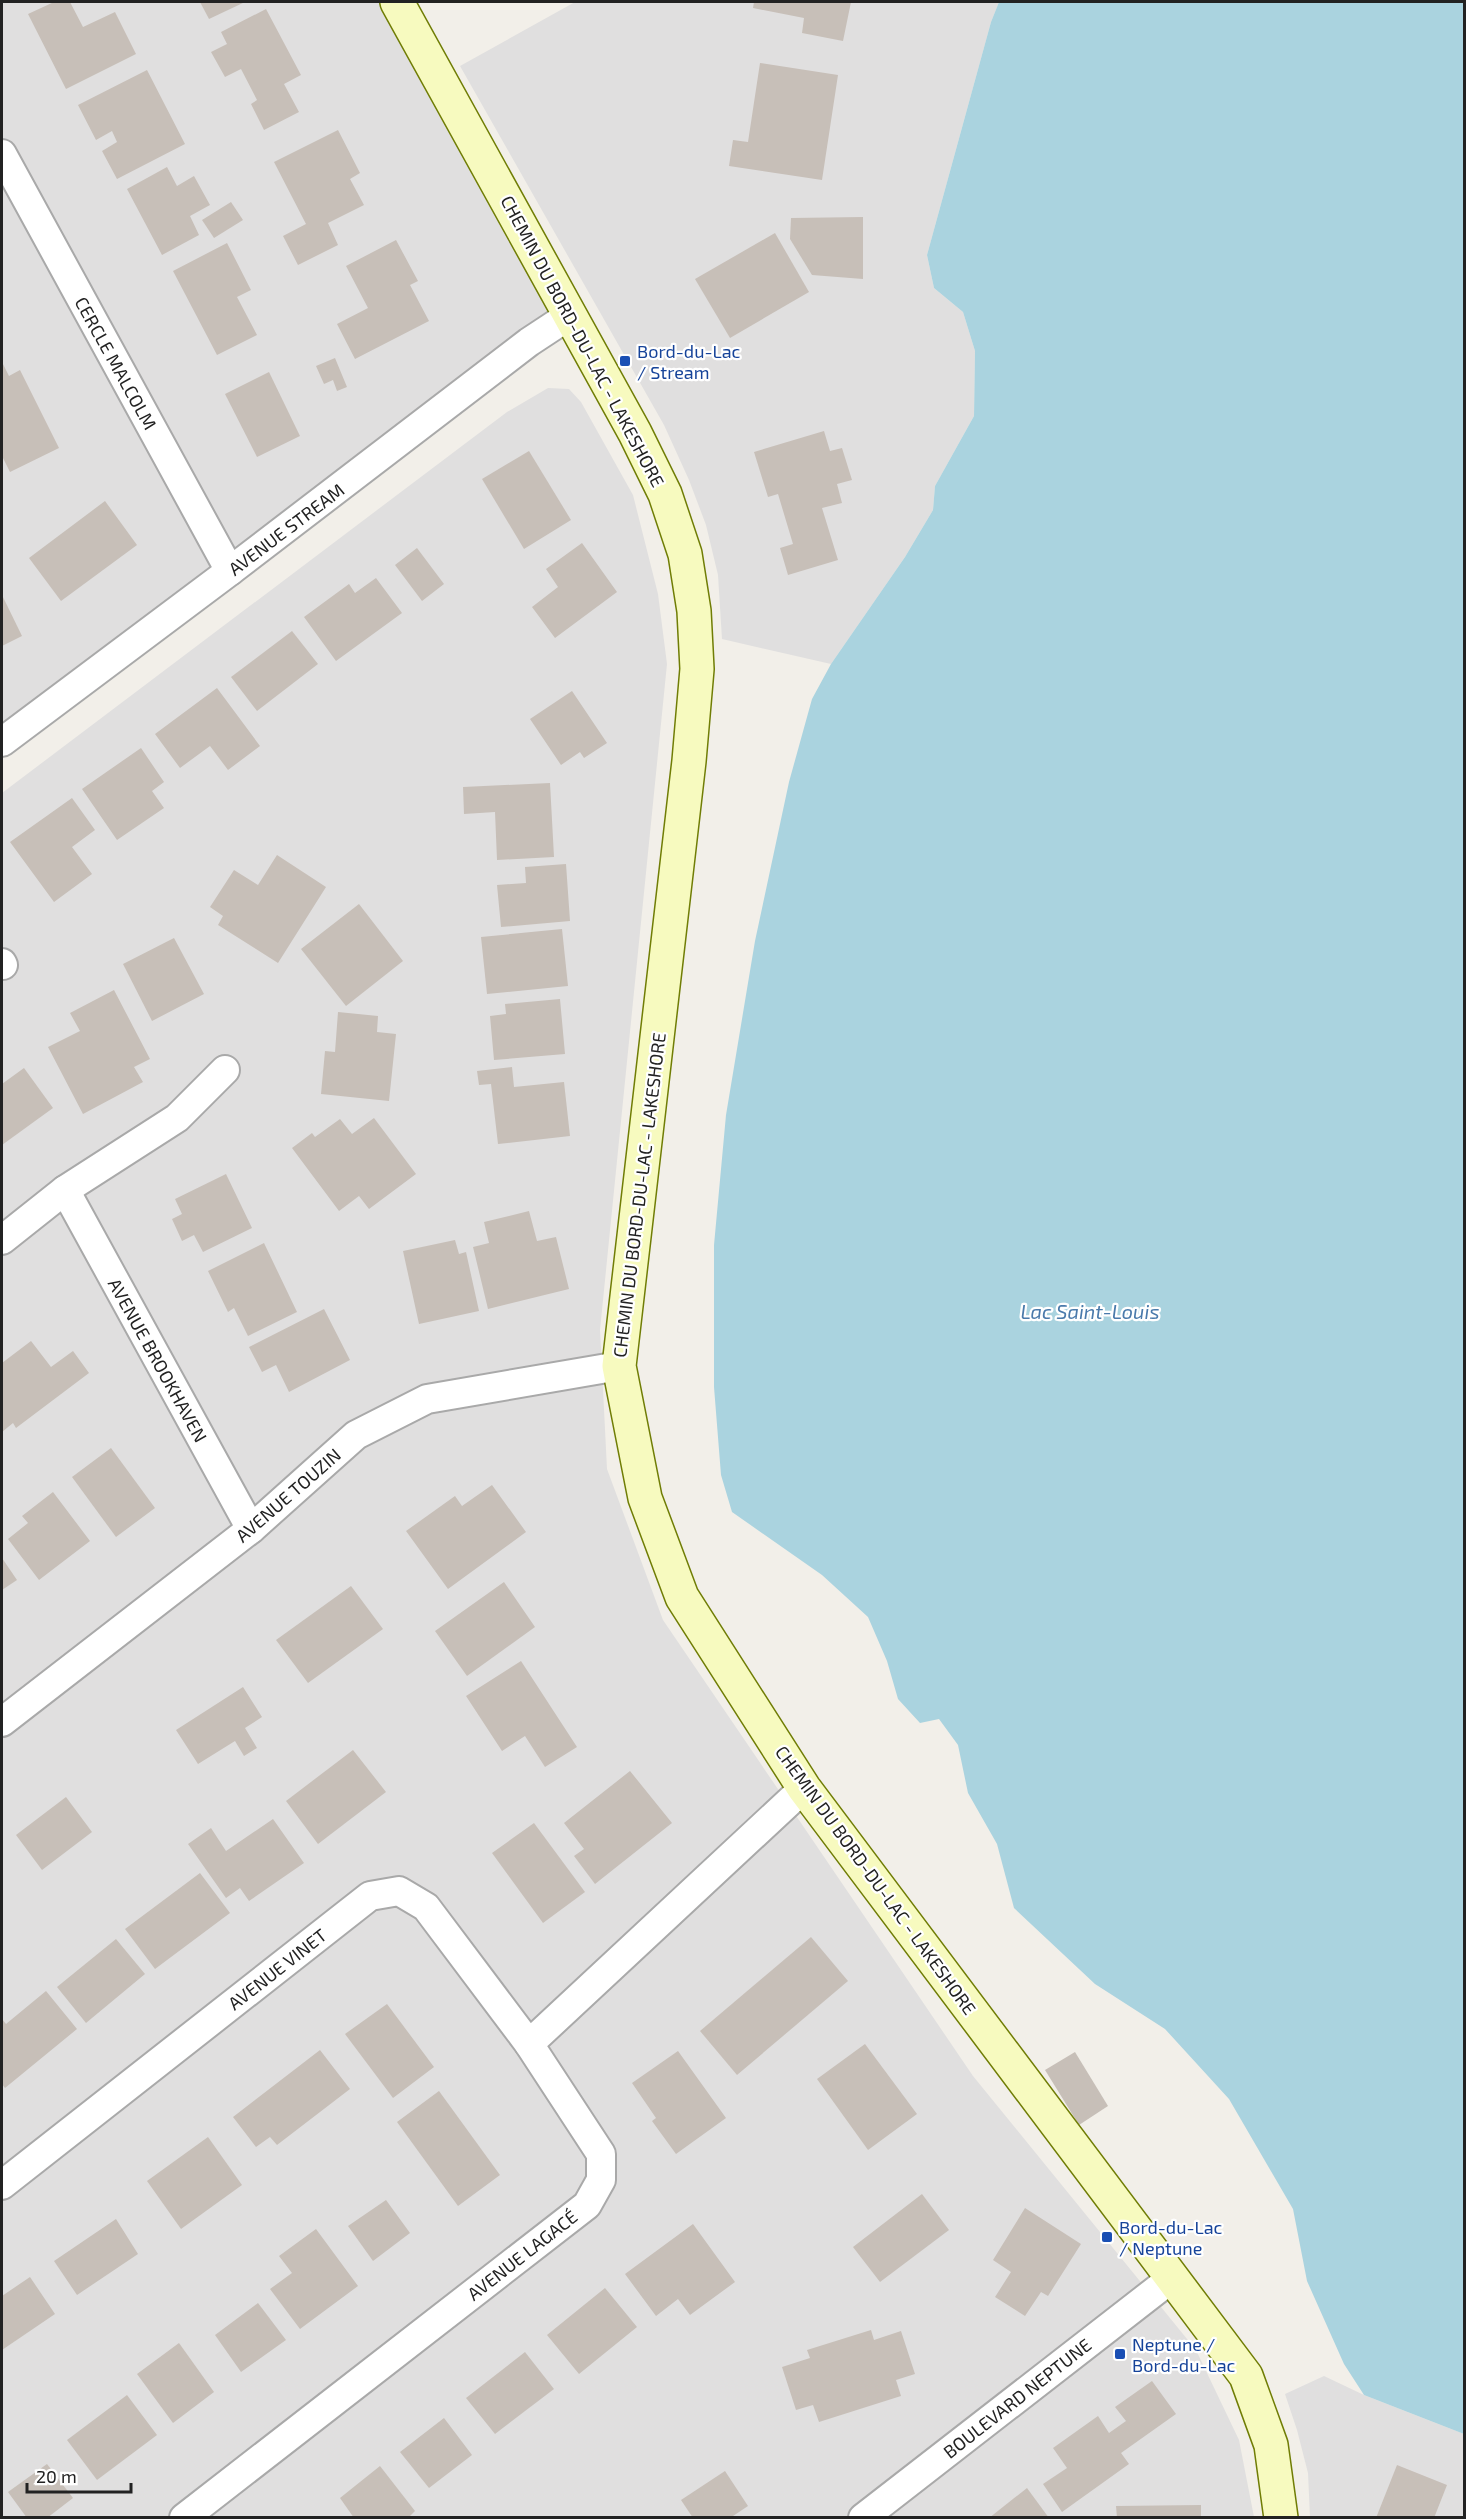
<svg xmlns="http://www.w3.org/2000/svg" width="1466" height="2519" font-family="'Exo 2',sans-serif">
<rect width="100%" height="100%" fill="#f2efe9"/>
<g fill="#e0dfdf">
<path d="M 2,2 L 383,2 L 570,315 L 2,741 Z"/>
<path d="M 575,2 L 999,2 L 991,22 L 927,255 L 934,288 L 963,312 L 975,351 L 974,416 L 935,486 L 933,510 L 905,557 L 831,664 L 722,639 L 718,575 L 706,525 L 689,480 L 664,425 L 460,66 Z"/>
<path d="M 548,388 L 569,389 L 581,402 L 633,495 L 658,594 L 667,664 L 600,1330 L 607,1469 L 663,1620 L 973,2076 L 1196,2350 L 1239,2440 L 1254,2517 L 2,2518 L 2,793 L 507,412 Z"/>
<path d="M 1324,2376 L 1364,2395 L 1464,2434 L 1464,2517 L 1310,2517 L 1308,2473 L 1297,2430 L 1285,2394 Z"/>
</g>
<path fill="#aad3df" d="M 999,2 L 1464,2 L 1464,2434 L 1364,2395 L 1344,2364 L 1307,2281 L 1293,2209 L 1229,2099 L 1165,2029 L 1095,1984 L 1014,1908 L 997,1844 L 968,1793 L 958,1745 L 939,1719 L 920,1723 L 898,1699 L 887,1661 L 868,1617 L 822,1575 L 732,1512 L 721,1475 L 714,1387 L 714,1245 L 726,1115 L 755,941 L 789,782 L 812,699 L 831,664 L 905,557 L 933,510 L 935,486 L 974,416 L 975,351 L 963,312 L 934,288 L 927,255 L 991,22 Z"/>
<g fill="#c7bfb8">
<path d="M 54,2 L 70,2 L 83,27 L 115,12 L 136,54 L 66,89 L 28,14 Z"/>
<path d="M 200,2 L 245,2 L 209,19 Z"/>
<path d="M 754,2 L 851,2 L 843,41 L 802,33 L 804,18 L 753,8 Z"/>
<path d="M 266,9 L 301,75 L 284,84 L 299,112 L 264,130 L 251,104 L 257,100 L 241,69 L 225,77 L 211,52 L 227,44 L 221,32 Z"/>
<path d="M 760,63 L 838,75 L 822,180 L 729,166 L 733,140 L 748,142 Z"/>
<path d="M 147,70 L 185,144 L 117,179 L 102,151 L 117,142 L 112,131 L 96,140 L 78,105 Z"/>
<path d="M 338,130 L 360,173 L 350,179 L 364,205 L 328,223 L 338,245 L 298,265 L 283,236 L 306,224 L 274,162 Z"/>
<path d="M 167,167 L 177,186 L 194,176 L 210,205 L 190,216 L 199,235 L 162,255 L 127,189 Z"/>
<path d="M 231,202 L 243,220 L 214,238 L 202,220 Z"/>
<path d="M 863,217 L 863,279 L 812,275 L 790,239 L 791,218 Z"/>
<path d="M 775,233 L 809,292 L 730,338 L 695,279 Z"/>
<path d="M 396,240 L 418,281 L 410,285 L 429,321 L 355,359 L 337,324 L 368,308 L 346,266 Z"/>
<path d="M 227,243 L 251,290 L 237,297 L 257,335 L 217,355 L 173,271 Z"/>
<path d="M 335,358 L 347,387 L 337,391 L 333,380 L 324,384 L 316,366 Z"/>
<path d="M 2,362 L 9,376 L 20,370 L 59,448 L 10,472 L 2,456 Z"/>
<path d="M 269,372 L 300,436 L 257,457 L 225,394 Z"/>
<path d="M 824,431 L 830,451 L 842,448 L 852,480 L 837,484 L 842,503 L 822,508 L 838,560 L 788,575 L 780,548 L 793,544 L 778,494 L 768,497 L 754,452 Z"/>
<path d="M 529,451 L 571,520 L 524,549 L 482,479 Z"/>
<path d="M 105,501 L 137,545 L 61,601 L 29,558 Z"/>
<path d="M 582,543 L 617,592 L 555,638 L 532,607 L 558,587 L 546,569 Z"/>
<path d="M 417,548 L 444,584 L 422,601 L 395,565 Z"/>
<path d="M 376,578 L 402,613 L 336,661 L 304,617 L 349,584 L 355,593 Z"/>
<path d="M 2,595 L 22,636 L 2,646 Z"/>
<path d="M 292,631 L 318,664 L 257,711 L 231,677 Z"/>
<path d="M 217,688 L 260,746 L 228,770 L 210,746 L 180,768 L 155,734 Z"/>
<path d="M 572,691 L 607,743 L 584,758 L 580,752 L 561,765 L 530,719 Z"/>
<path d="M 141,748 L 164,782 L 152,791 L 164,808 L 117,840 L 82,789 Z"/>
<path d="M 550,783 L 554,857 L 497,860 L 495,812 L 464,814 L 463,787 Z"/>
<path d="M 72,798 L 95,830 L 72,847 L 92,874 L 54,902 L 10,842 Z"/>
<path d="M 277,855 L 326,887 L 278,963 L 218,925 L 223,916 L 210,907 L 234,870 L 258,885 Z"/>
<path d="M 566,864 L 570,921 L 501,927 L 497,885 L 526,883 L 525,867 Z"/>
<path d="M 359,904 L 403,961 L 346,1006 L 301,949 Z"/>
<path d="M 562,929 L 568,986 L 487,994 L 481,937 Z"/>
<path d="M 174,938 L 204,994 L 152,1021 L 123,964 Z"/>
<path d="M 114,990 L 150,1059 L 134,1067 L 143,1082 L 83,1114 L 48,1047 L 80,1031 L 70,1013 Z"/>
<path d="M 560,999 L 565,1054 L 494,1060 L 490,1016 L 506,1014 L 505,1004 Z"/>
<path d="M 338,1012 L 378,1016 L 377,1032 L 396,1034 L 389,1101 L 321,1094 L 325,1051 L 335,1052 Z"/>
<path d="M 512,1067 L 514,1087 L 564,1082 L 570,1136 L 498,1144 L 491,1084 L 479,1085 L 477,1071 Z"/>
<path d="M 24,1068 L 53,1108 L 2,1145 L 2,1084 Z"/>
<path d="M 374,1118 L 416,1174 L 369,1209 L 359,1196 L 339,1211 L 292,1148 L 312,1133 L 315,1137 L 340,1119 L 352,1134 Z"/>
<path d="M 226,1174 L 252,1228 L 203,1252 L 194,1235 L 182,1241 L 172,1219 L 182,1214 L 175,1199 Z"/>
<path d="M 529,1211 L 537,1241 L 556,1237 L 569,1289 L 488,1309 L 473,1247 L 489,1243 L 484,1222 Z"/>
<path d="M 455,1240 L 459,1254 L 466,1252 L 479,1311 L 419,1324 L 403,1251 Z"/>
<path d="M 264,1243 L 297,1312 L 248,1336 L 234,1308 L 228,1312 L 208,1271 Z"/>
<path d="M 324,1309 L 350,1360 L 289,1392 L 276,1365 L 262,1372 L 249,1347 Z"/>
<path d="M 31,1341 L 51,1367 L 73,1351 L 89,1373 L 16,1428 L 13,1423 L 2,1432 L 2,1363 Z"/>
<path d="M 111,1448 L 155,1508 L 116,1537 L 72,1477 Z"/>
<path d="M 492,1485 L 526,1532 L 448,1589 L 406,1531 L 455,1496 L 462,1506 Z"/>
<path d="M 53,1492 L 90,1541 L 39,1580 L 8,1539 L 28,1523 L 22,1516 Z"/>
<path d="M 2,1558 L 17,1580 L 2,1590 Z"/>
<path d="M 504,1582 L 535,1627 L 467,1676 L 435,1631 Z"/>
<path d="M 351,1586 L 383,1629 L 308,1683 L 276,1640 Z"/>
<path d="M 521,1661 L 577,1747 L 545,1767 L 525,1736 L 502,1751 L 466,1696 Z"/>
<path d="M 243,1687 L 262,1717 L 245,1728 L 257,1748 L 244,1756 L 235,1741 L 198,1764 L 176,1730 Z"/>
<path d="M 353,1750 L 386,1792 L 318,1844 L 286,1801 Z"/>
<path d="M 630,1771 L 672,1823 L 595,1884 L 574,1856 L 584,1849 L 564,1823 Z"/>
<path d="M 66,1797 L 92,1832 L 42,1870 L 16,1835 Z"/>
<path d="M 273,1819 L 304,1863 L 249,1901 L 240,1888 L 226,1898 L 188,1844 L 211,1828 L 226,1851 Z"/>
<path d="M 534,1823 L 585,1892 L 543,1923 L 492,1853 Z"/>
<path d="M 200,1873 L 230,1913 L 155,1969 L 125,1929 Z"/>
<path d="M 811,1937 L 848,1981 L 737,2075 L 700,2031 Z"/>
<path d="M 116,1939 L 145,1974 L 86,2023 L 57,1987 Z"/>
<path d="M 46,1991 L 77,2029 L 5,2088 L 2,2084 L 2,2019 L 6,2024 Z"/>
<path d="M 387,2004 L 434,2067 L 393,2098 L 345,2034 Z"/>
<path d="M 865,2044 L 917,2114 L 868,2150 L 817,2079 Z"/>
<path d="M 320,2050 L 350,2089 L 277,2145 L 270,2137 L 256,2147 L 233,2117 Z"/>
<path d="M 678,2051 L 726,2118 L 676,2154 L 652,2121 L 656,2118 L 632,2083 Z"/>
<path d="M 1075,2052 L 1108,2106 L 1079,2125 L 1045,2070 Z"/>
<path d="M 439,2091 L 500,2175 L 458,2206 L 397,2122 Z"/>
<path d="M 208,2137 L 242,2185 L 181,2229 L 147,2181 Z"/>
<path d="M 922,2194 L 949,2230 L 880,2282 L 853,2247 Z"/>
<path d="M 386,2200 L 410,2233 L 373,2261 L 348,2226 Z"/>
<path d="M 1025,2208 L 1081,2244 L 1048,2296 L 1041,2292 L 1025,2316 L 995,2297 L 1011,2272 L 993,2260 Z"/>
<path d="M 116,2219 L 138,2254 L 77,2295 L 54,2261 Z"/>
<path d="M 693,2224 L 735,2282 L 690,2315 L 678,2299 L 656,2316 L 625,2274 Z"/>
<path d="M 316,2229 L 358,2286 L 300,2329 L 270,2289 L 292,2273 L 279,2256 Z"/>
<path d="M 30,2277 L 55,2314 L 2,2350 L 2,2296 Z"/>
<path d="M 605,2288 L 637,2327 L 579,2374 L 547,2335 Z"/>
<path d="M 258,2303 L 286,2340 L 241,2372 L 215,2335 Z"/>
<path d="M 871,2330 L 874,2340 L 901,2331 L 915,2374 L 896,2380 L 901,2396 L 819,2422 L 813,2405 L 796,2410 L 782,2367 L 810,2358 L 807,2350 Z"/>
<path d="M 179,2343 L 214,2392 L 173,2423 L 137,2374 Z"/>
<path d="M 525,2352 L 554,2389 L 495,2434 L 466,2398 Z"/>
<path d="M 1152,2381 L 1176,2414 L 1121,2453 L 1129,2464 L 1062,2512 L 1043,2484 L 1067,2468 L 1053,2448 L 1098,2416 L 1109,2433 L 1126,2421 L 1115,2407 Z"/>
<path d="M 127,2395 L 157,2435 L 97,2480 L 67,2440 Z"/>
<path d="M 444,2418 L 472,2455 L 429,2488 L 400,2452 Z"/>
<path d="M 47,2464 L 73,2498 L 47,2518 L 27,2518 L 8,2492 Z"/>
<path d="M 1397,2465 L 1447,2485 L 1434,2518 L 1376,2518 Z"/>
<path d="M 380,2466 L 415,2511 L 408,2518 L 354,2518 L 340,2498 Z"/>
<path d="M 725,2471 L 748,2506 L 730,2518 L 693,2518 L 681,2500 Z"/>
<path d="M 1027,2488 L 1049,2518 L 989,2518 Z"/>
<path d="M 1201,2505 L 1201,2518 L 1117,2518 L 1116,2506 Z"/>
</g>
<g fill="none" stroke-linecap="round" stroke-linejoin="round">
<g stroke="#a9a9a9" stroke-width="32">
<g id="street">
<path d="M 2,154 L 230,571"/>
<path d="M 2,742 L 230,571 L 529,342 L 570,315"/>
<path d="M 2,963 L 3,965"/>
<path d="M 65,1190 L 251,1529"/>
<path d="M 2,1240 L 65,1190 L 177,1118 L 225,1070"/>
<path d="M 2,1722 L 251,1529 L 356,1435 L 427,1399 L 619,1366"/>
<path d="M 2,2185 L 370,1896 L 399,1891 L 426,1907 L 529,2044"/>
<path d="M 184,2518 L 587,2205 L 601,2180 L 601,2154 L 529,2044 L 804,1788"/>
<path d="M 863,2518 L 1172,2278"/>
</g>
</g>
<g stroke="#707d05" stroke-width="36">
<path id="secondary" d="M 397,2 L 635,433 L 665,494 L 685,554 L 694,611 L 697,669 L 689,761 L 619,1366 L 645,1498 L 682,1597 L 804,1788 L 1246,2376 L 1271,2445 L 1281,2518"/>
</g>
<use href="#street" stroke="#fff" stroke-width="28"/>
<use href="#secondary" stroke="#f7fabf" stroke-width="33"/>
</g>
<g fill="#1a4fb4" stroke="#fff" stroke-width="2">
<rect x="619" y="355" width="12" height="12" rx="3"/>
<rect x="1101" y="2231" width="12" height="12" rx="3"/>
<rect x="1114" y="2348" width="12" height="12" rx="3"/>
</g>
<g text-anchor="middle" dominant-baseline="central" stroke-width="4.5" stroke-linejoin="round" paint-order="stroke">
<g font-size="18" fill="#222" stroke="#fff">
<text transform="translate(583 341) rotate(62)">CHEMIN DU BORD-DU-LAC - LAKESHORE</text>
<text transform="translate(116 363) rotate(61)">CERCLE MALCOLM</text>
<text transform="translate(286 529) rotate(-37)">AVENUE STREAM</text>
<text transform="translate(639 1195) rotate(-83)">CHEMIN DU BORD-DU-LAC - LAKESHORE</text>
<text transform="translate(158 1360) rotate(61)">AVENUE BROOKHAVEN</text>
<text transform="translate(288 1495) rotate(-41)">AVENUE TOUZIN</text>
<text transform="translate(876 1880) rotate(54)">CHEMIN DU BORD-DU-LAC - LAKESHORE</text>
<text transform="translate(277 1969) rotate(-38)">AVENUE VINET</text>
<text transform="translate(522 2255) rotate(-38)">AVENUE LAGACÉ</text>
<text transform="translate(1017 2398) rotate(-38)">BOULEVARD NEPTUNE</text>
</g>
<g font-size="18" fill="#164399" stroke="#fff" text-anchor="start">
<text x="637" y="351">Bord-du-Lac<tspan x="637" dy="21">/ Stream</tspan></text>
<text x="1119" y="2227">Bord-du-Lac<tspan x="1119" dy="21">/ Neptune</tspan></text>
<text x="1132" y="2344">Neptune /<tspan x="1132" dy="21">Bord-du-Lac</tspan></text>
</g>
<g font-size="20" font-style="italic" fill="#4a7aab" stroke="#fff">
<text x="1090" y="1311">Lac Saint-Louis</text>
</g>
</g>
<rect width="1466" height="2519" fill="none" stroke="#222222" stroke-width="6"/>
<path d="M27 2483v9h104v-9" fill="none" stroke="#222222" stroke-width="3"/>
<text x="36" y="2483" font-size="18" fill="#222222" stroke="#ffffff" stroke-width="4.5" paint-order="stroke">20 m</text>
</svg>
